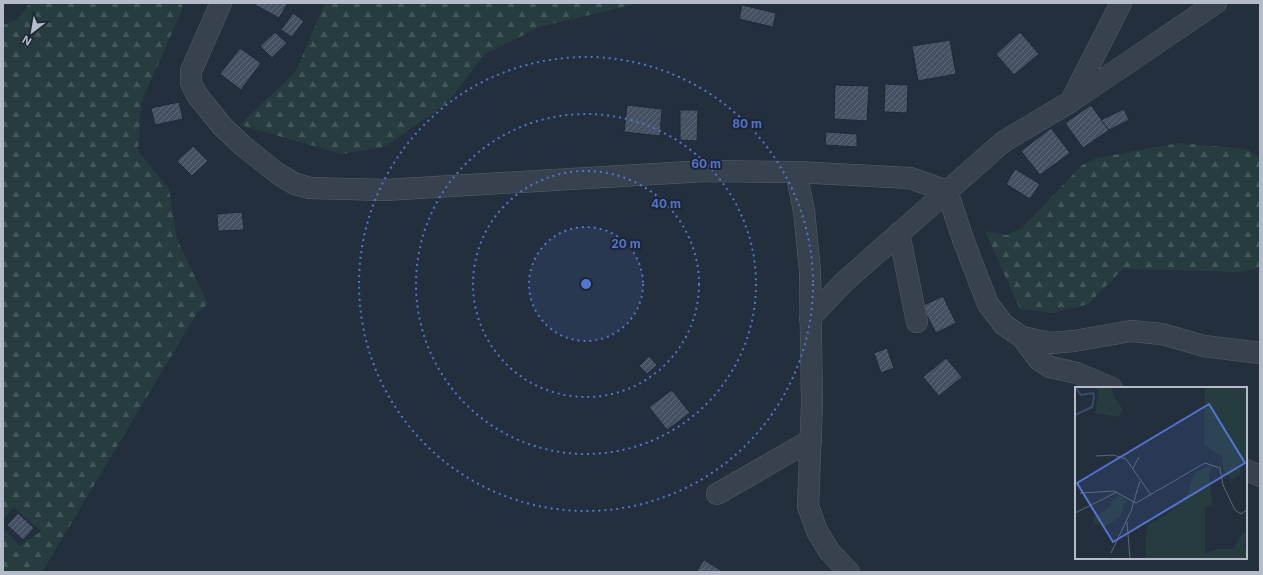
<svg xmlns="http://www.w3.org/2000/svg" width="1263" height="575" font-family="Inter,sans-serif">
<defs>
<pattern id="forest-firs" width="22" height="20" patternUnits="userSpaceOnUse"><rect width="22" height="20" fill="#263c3f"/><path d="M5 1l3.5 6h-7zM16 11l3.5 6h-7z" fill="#435659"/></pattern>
<pattern id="building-hatch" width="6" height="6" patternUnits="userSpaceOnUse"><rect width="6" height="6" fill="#455162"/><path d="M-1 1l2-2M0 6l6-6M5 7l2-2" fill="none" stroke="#5d6877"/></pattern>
</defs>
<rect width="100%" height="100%" fill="#242f3e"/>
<g fill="url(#forest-firs)">
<path d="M 30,3 L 182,3 L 182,10 L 141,103 L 138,151 L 169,189 L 177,239 L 208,304 L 197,313 L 42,572 L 3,572 L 3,528 L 20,546 L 41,531 L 13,507 L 3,520 L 3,25 L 17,20 Z"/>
<path d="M 325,3 L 640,3 L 539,27 L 484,55 L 447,103 L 385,147 L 342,154 L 240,125 L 296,71 Z"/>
<path d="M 1179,143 L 1246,149 L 1260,157 L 1260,268 L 1240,272 L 1123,269 L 1088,304 L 1054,313 L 1020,309 L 985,231 L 1007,235 L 1022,228 L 1082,165 L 1097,158 Z"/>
</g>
<g fill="url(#building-hatch)" stroke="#1f2835">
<path d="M 257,3 L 288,3 L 279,18 L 255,5 Z"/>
<path d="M 742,5 L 776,13 L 773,27 L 739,19 Z"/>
<path d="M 293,13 L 304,21 L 292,37 L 281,30 Z"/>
<path d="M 275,32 L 287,43 L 272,58 L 260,46 Z"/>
<path d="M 1020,32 L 1039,54 L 1014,75 L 996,54 Z"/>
<path d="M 950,40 L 956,74 L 918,81 L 912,46 Z"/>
<path d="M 240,48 L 261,63 L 241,90 L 220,74 Z"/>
<path d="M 885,84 L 908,85 L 907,113 L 884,112 Z"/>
<path d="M 835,85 L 869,86 L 867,121 L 834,119 Z"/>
<path d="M 179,102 L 183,119 L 155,125 L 151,108 Z"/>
<path d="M 627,105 L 662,109 L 660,136 L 624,132 Z"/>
<path d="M 1091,105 L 1109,130 L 1083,148 L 1065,123 Z"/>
<path d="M 1124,109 L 1129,120 L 1109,130 L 1101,120 Z"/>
<path d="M 680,110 L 698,110 L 697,141 L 680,140 Z"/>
<path d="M 1051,128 L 1070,153 L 1040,175 L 1021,151 Z"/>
<path d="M 826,132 L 857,134 L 857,147 L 825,145 Z"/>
<path d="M 193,146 L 208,161 L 192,176 L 177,161 Z"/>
<path d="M 1015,169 L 1040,184 L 1030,199 L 1006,184 Z"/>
<path d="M 242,212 L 244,230 L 218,231 L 217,214 Z"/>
<path d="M 943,296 L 956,323 L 936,333 L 922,306 Z"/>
<path d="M 887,348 L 894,368 L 881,373 L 874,353 Z"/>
<path d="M 649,356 L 657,365 L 647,374 L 639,366 Z"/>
<path d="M 946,358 L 962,377 L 939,396 L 923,377 Z"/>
<path d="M 672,390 L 690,413 L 667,430 L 649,407 Z"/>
<path d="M 18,513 L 34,528 L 23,540 L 7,525 Z"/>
<path d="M 704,560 L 724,572 L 696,572 Z"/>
</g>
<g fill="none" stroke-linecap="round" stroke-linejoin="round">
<g stroke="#565f6c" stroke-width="22">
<g id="street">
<path d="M 221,3 L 191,71 L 191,83 L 197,95 L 222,126 L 243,146 L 277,173 L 295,184 L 310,188 L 385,190 L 705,171 L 796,172 L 910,178 L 947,191 L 964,242 L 988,304 L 1004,325 L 1022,337 L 1038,359 L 1050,367 L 1077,373 L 1112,388"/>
<path d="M 1072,99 L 1121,3"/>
<path d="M 796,172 L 804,211 L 810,271 L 812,404 L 808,506 L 817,531 L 829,551 L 849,572"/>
<path d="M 899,233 L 917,322"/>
<path d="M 810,318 L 844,282 L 1003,142 L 1070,102 L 1216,3"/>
<path d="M 1022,337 L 1051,343 L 1074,341 L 1131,331 L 1162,334 L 1204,346 L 1260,353"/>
<path d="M 1246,470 L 1260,476"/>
<path d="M 717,494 L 811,440"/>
</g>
</g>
<use href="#street" stroke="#38414e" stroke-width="21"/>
</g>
<circle cx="586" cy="284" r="57" fill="#5274d3" fill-opacity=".12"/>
<g fill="none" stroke="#5274d3" stroke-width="2" stroke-dasharray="2 4">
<circle cx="586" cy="284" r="57"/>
<circle cx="586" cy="284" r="113"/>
<circle cx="586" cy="284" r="170"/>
<circle cx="586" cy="284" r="227"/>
</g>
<g transform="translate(1075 387)">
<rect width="172" height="172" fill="#242f3e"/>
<path d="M 21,1 L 37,1 L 38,8 L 48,23 L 44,30 L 20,26 L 24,4 ZM 130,1 L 172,1 L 172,70 L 167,75 L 165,88 L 157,92 L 150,87 L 146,69 L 129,58 ZM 137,78 L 134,88 L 138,119 L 130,120 L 130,167 L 142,162 L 158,162 L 166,148 L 172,145 L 169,162 L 172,163 L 172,171 L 70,171 L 72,139 L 93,126 L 112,107 L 120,85 ZM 44,108 L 53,114 L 49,117 L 46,129 L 31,139 L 18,137 L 19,130 L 36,119 L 37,113 Z" fill="#263c3f"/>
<path fill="none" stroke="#394c67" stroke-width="2" d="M 0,28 L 17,20 L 19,10 L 18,6 L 6,8 L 1,1"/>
<path fill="none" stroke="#5e6776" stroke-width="1" d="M 21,69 L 38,68 L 51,72 L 76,108M 58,81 L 64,70M 5,106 L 39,104 L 61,116 L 130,76 L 145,81 L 148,98 L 160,123 L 166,127 L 172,123M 0,126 L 42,105M 52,135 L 55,171M 36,166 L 56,124 L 65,94"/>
<path fill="#5274d3" fill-opacity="0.15" stroke="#5274d3" stroke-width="2" d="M 134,17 L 170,76 L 38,155 L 2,96 Z"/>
<rect width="172" height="172" fill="none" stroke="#b4bcc9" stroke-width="2"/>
</g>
<circle cx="586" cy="284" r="6" fill="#5274d3" stroke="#1d2633" stroke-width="2"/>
<g font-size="12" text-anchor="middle" font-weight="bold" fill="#5274d3" stroke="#1d2633" stroke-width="4" stroke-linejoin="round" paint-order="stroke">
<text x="747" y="128">80 m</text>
<text x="706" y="168">60 m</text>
<text x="666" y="208">40 m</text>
<text x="626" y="248">20 m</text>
</g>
<rect width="1263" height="575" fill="none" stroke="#b4bcc9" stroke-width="8"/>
<g transform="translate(32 32) rotate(211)" stroke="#1d2633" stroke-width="3" paint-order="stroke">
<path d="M0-3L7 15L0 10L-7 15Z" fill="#b4bcc9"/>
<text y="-6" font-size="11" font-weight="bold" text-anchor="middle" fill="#b4bcc9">N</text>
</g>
</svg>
